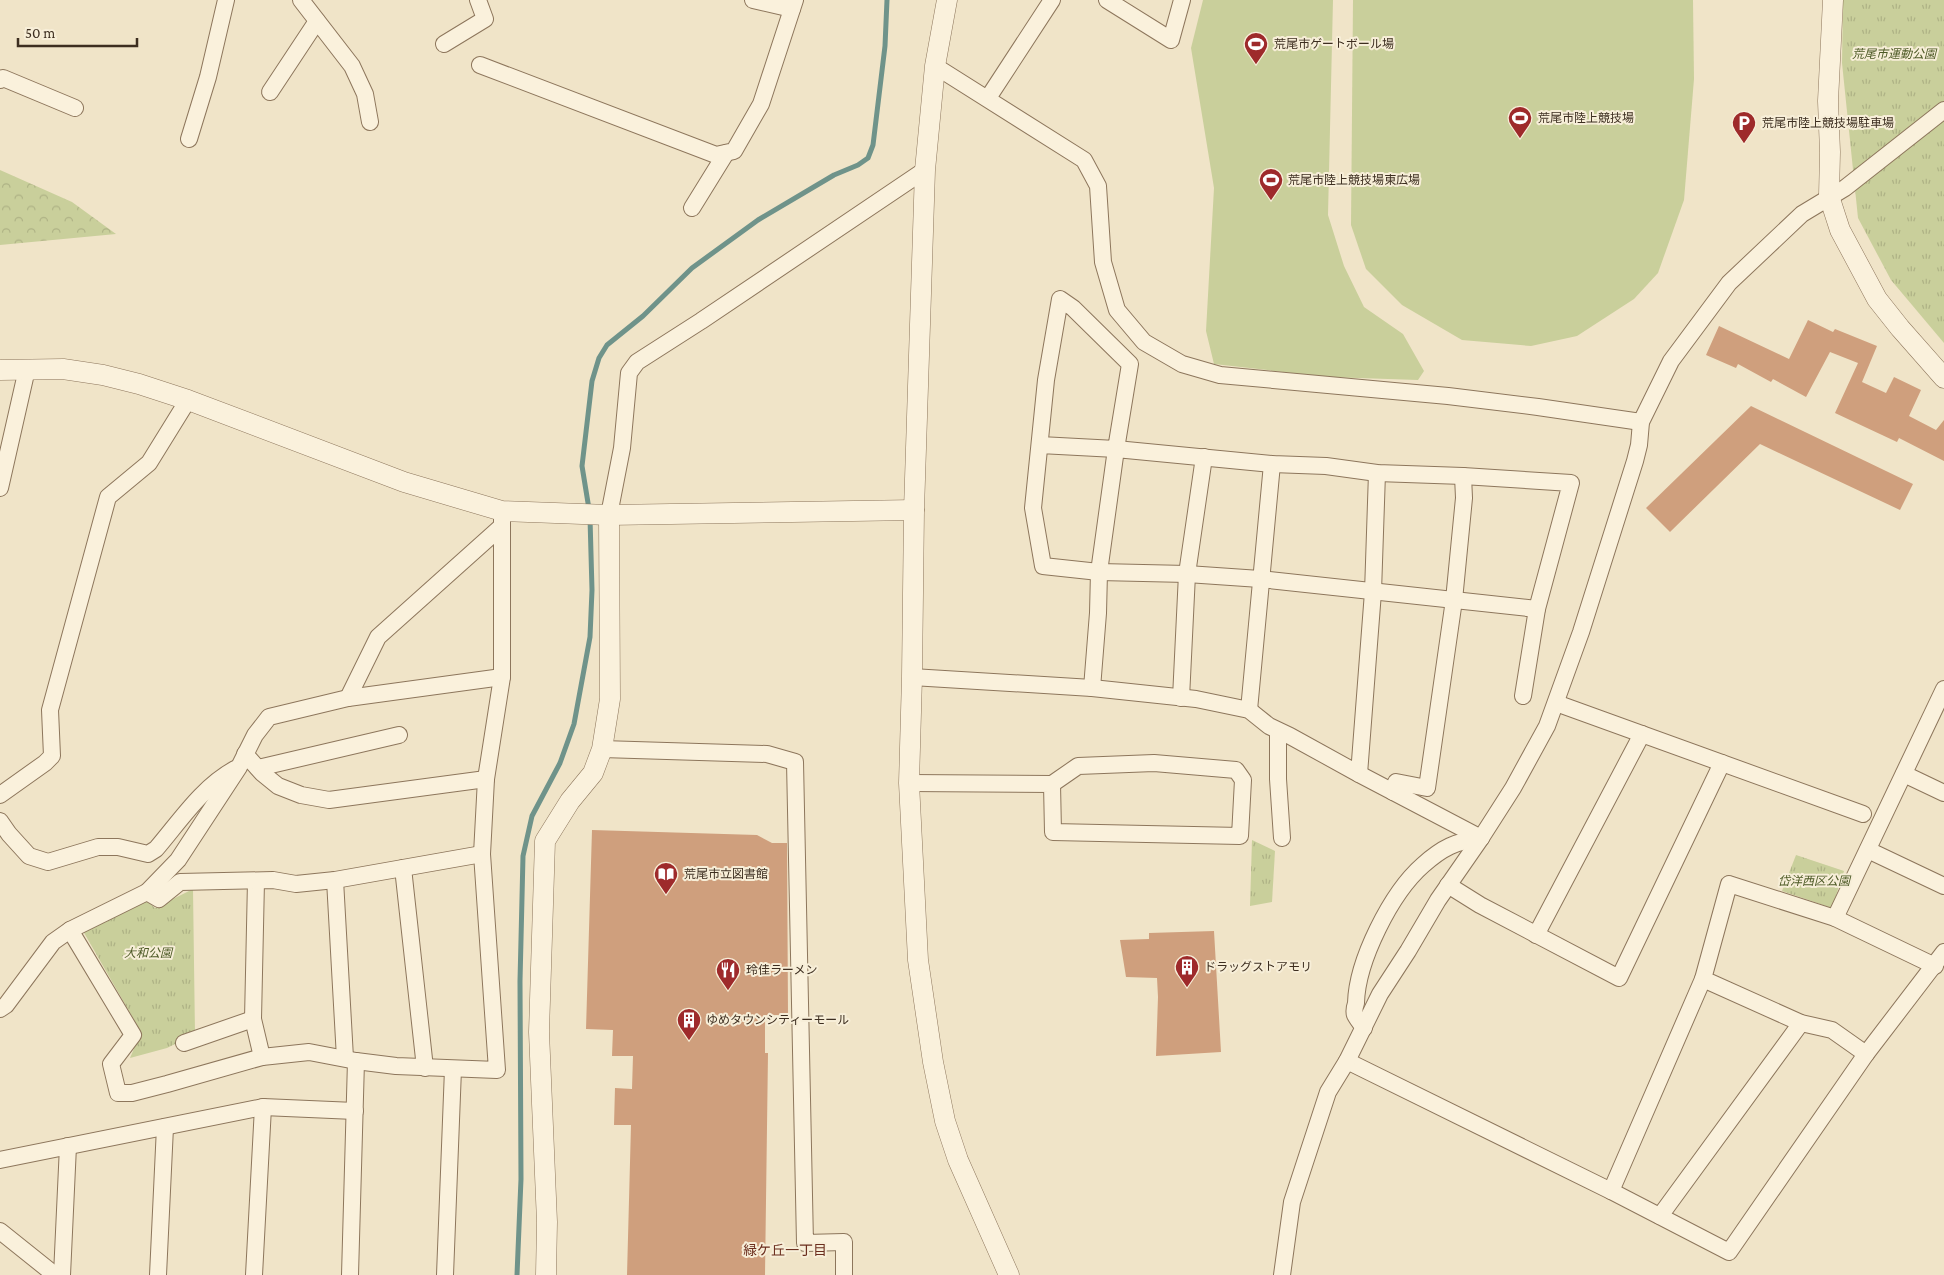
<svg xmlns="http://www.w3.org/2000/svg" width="1944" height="1275" font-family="'Crimson Pro','Noto Sans JP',serif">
<defs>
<pattern id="forest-crowns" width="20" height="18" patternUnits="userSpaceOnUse" patternTransform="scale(1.25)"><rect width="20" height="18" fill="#c9cf9b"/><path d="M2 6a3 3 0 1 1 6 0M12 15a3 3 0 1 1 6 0" fill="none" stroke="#aeb285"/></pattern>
<pattern id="park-tufts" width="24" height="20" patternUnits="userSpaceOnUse" patternTransform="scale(1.25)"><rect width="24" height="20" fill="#c9cf9b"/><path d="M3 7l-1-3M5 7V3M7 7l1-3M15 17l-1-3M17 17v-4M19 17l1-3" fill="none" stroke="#aeb285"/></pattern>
</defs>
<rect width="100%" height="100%" fill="#f0e4c8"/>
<g fill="#c9cf9b">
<path d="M 1203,0 L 1333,0 L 1328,215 L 1344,266 L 1364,307 L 1403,334 L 1424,371 L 1418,380 L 1328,377 L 1214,364 L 1206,331 L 1214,188 L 1191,48 Z"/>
<path d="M 1353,0 L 1693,0 L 1694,79 L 1684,200 L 1658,273 L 1634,299 L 1577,336 L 1531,346 L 1462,340 L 1402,305 L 1366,269 L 1351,225 Z"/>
</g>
<path fill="url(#forest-crowns)" d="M 0,170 L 72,202 L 116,234 L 0,245 Z"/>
<g fill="url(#park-tufts)">
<path d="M 1843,0 L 1944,0 L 1944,343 L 1891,280 L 1858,218 L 1842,63 Z"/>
<path d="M 1252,840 L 1275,851 L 1272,902 L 1250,906 Z"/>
<path d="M 1796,855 L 1844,871 L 1832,908 L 1782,891 Z"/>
<path d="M 193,889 L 195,1034 L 167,1048 L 130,1058 L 141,1032 L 83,931 L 144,898 L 155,908 Z"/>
</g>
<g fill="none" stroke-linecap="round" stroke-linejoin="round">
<g stroke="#6f938a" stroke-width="5">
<path d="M 589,509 L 582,466 L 592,381 L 599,358 L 607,345 L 643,316 L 692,268 L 758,220 L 834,175 L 858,165 L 868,158 L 873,145 L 885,46 L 887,0"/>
<path d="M 517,1275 L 521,1179 L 520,981 L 523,856 L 532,816 L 560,763 L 574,724 L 590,637 L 592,590 L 590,518"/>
</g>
</g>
<g fill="#cf9f7d">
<path d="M 1808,320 L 1833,332 L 1835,329 L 1877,346 L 1862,382 L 1886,393 L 1894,377 L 1921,390 L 1909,416 L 1936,430 L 1944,420 L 1944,461 L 1899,438 L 1897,442 L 1835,413 L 1858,363 L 1830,352 L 1806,397 L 1773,379 L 1771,382 L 1738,364 L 1736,368 L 1706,355 L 1719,326 L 1789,359 Z"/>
<path d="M 1751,406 L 1913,484 L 1900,510 L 1760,444 L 1670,532 L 1646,508 Z"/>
<path d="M 592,830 L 757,835 L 772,843 L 787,843 L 788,1015 L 765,1015 L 765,1053 L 768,1053 L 765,1275 L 627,1275 L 631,1125 L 614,1125 L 615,1088 L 632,1089 L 633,1056 L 612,1056 L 613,1030 L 586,1029 Z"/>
<path d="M 1214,931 L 1221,1052 L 1156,1056 L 1158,997 L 1157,978 L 1126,977 L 1120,940 L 1149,939 L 1149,933 Z"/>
</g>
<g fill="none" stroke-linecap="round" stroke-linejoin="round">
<g stroke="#8d765c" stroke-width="18">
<g id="minor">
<path d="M 301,0 L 352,66 L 365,94 L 370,122"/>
<path d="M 753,0 L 792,9"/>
<path d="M 1107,0 L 1171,40 L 1182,0"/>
<path d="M 444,44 L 485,19 L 478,0"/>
<path d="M 480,65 L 716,155 L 734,151 L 761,104 L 795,0"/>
<path d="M 935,66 L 1084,160 L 1098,186 L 1103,262 L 1117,310 L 1144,342 L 1182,364 L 1220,375 L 1448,396 L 1538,407 L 1641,422"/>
<path d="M 0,80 L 3,78 L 75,108"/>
<path d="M 270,92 L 317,21"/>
<path d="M 988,98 L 1052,0"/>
<path d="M 189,139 L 208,77 L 226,0"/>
<path d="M 692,208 L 726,153"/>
<path d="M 1040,445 L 1116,449 L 1130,364 L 1073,308 L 1060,299 L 1046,380 L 1033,508 L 1043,566 L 1099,572 L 1187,574 L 1260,579 L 1537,609"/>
<path d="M 0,488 L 27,369"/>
<path d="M 609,515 L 622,448 L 629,373 L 637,362 L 701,321 L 925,170"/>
<path d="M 912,677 L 1092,688 L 1196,699 L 1249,710 L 1269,726 L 1290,736 L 1359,774 L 1481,838"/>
<path d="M 1092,688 L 1098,613 L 1099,572 L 1116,449 L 1272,464 L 1326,466 L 1377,473 L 1463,476 L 1571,483 L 1537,609 L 1523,696"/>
<path d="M 348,698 L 378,637 L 502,526"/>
<path d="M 1181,698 L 1187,574 L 1204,457"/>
<path d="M 1556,703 L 1863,814"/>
<path d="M 1249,710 L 1272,464"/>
<path d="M 1278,731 L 1278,779 L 1282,838"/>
<path d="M 602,749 L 767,754 L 795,762 L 805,1243 L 844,1242 L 844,1275"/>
<path d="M 245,754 L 262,773 L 278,786 L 301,795 L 329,800 L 486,779"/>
<path d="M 258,768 L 399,735"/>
<path d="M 1359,774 L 1373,592 L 1377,473"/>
<path d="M 1904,774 L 1944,793"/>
<path d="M 909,783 L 1052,784 L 1078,766 L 1154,763 L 1236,770 L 1243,780 L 1240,836 L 1053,832 L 1052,784"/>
<path d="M 1393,792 L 1396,782 L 1427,788 L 1454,600 L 1464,498 L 1463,476"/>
<path d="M 0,795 L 45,763 L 52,756 L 50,710 L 108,497 L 149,463 L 188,400"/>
<path d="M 0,821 L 9,834 L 29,856 L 48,862 L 98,847 L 118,847 L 148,854 L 156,849 C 180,821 202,787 235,769"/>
<path d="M 1868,850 L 1944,886"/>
<path d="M 403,868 L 425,1068"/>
<path d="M 335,880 L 345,1058"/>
<path d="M 256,881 L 253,1019 L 262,1057 L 309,1052 L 356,1061 L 396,1066 L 497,1070 L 482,854 L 486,779 L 502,677 L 502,511"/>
<path d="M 1448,885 L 1480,905 L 1619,978 L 1722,763"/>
<path d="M 147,892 L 159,899 L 180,882 L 273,880 L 296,884 L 335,880 L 482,854"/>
<path d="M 1835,918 L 1935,966"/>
<path d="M 70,930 L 133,1035 L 111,1064 L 118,1093 L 132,1093 L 167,1084 L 262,1057"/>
<path d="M 1536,935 L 1642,734"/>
<path d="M 0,1009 L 6,1005 L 53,942 L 70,930 L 147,892 L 178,860 L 239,767 L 255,735 L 269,717 L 348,698 L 502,677"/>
<path d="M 1364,1028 C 1361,1024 1357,1019 1355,1015 C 1354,1012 1355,1006 1356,1003 C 1357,961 1391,893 1423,865 C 1442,848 1456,841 1481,838"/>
<path d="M 184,1043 L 253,1019"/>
<path d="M 1866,1054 L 1832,1030 L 1801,1023 L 1703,979 L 1729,884 L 1835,918 L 1944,689"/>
<path d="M 1347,1061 L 1611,1191 L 1703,979"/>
<path d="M 0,1160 L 263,1107 L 355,1111"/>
<path d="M 1611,1191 L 1729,1252 L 1866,1054 L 1944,952"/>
<path d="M 1660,1216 L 1801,1023"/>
<path d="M 0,1231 L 55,1275"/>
<path d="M 62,1275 L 68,1146"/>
<path d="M 158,1275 L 165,1127"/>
<path d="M 254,1275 L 263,1107"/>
<path d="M 350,1275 L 356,1061"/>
<path d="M 445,1275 L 453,1069"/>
<path d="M 1282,1275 L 1292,1202 L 1328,1092 L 1347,1061 L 1380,994 L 1408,951 L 1438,900 L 1481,838 L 1513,788 L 1547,726 L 1581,632 L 1635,461 L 1639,445 L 1641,422 L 1671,361 L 1729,283 L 1802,214 L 1845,188 L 1944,110"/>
</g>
</g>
<g stroke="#8d765c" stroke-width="21">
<g id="tertiary">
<path d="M 947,0 L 935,66 L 925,170 L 914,510 L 912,677 L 909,783 L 918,960 L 933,1062 L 945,1121 L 958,1160 L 1009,1275"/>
<path d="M 1833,0 L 1828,101 L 1830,152 L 1829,196 L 1840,230 L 1877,299 L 1900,328 L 1944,378"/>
<path d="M 0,370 L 63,369 L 103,375 L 139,384 L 188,400 L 404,482 L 502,511 L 609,515 L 914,510"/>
<path d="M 546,1275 L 547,1222 L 539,1032 L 545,841 L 570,801 L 593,773 L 602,749 L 610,699 L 609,515"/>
</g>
</g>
<use href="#minor" stroke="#faf1dc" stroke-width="16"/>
<use href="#tertiary" stroke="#faf1dc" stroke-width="20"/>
</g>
<defs>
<g id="stadium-pin" transform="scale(1.25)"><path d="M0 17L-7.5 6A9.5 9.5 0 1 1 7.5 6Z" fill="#9e2a2b" stroke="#f7eed8"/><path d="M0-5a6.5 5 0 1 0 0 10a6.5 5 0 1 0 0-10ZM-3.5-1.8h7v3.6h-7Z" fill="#fff"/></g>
<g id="parking-pin" transform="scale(1.25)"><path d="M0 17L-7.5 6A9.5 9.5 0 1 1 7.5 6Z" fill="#9e2a2b" stroke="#f7eed8"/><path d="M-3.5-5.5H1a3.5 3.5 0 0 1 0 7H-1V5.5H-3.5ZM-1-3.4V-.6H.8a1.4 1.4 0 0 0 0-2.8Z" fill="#fff"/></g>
<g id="library-pin" transform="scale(1.25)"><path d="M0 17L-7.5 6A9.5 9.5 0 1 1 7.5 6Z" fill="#9e2a2b" stroke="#f7eed8"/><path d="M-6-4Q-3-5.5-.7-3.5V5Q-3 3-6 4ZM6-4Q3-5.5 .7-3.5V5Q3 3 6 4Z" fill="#fff"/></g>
<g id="building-pin" transform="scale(1.25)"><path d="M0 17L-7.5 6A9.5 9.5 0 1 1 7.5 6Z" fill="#9e2a2b" stroke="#f7eed8"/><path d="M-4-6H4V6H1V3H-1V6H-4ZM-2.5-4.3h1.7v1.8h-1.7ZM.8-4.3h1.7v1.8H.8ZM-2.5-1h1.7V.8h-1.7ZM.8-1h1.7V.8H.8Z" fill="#fff"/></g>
<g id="restaurant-pin" transform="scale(1.25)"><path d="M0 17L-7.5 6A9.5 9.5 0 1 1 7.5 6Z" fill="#9e2a2b" stroke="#f7eed8"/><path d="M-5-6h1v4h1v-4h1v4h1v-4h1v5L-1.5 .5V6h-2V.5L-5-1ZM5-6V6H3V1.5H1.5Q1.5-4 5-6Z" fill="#fff"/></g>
</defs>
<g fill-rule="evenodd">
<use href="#stadium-pin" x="1256" y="44"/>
<use href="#stadium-pin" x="1520" y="118"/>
<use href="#parking-pin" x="1744" y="123"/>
<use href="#stadium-pin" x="1271" y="180"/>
<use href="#library-pin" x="666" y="874"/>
<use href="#building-pin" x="1187" y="967"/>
<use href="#restaurant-pin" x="728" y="970"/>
<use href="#building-pin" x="689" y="1020"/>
</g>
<g text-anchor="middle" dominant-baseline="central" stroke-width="4" stroke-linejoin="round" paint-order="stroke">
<g font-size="12" fill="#3d2e20" stroke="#f7eed8" text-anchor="start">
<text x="1274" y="44">荒尾市ゲートボール場</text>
<text x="1538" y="118">荒尾市陸上競技場</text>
<text x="1762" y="123">荒尾市陸上競技場駐車場</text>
<text x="1288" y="180">荒尾市陸上競技場東広場</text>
<text x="684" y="874">荒尾市立図書館</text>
<text x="1204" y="967">ドラッグストアモリ</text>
<text x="746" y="970">玲佳ラーメン</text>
<text x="706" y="1020">ゆめタウンシティーモール</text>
</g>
<g font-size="12" font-style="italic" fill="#4d5a26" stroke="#f7eed8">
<text x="1894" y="54">荒尾市運動公園</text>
<text x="1814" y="881">岱洋西区公園</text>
<text x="148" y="953">大和公園</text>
</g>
<g font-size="14" fill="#6b2e1e" stroke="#f7eed8">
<text x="785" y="1250">緑ケ丘一丁目</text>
</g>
</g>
<path d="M18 38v8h119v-8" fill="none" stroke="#3d2e20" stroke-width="2.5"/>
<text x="25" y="38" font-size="15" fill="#3d2e20" stroke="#f7eed8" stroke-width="4" paint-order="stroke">50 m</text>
</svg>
